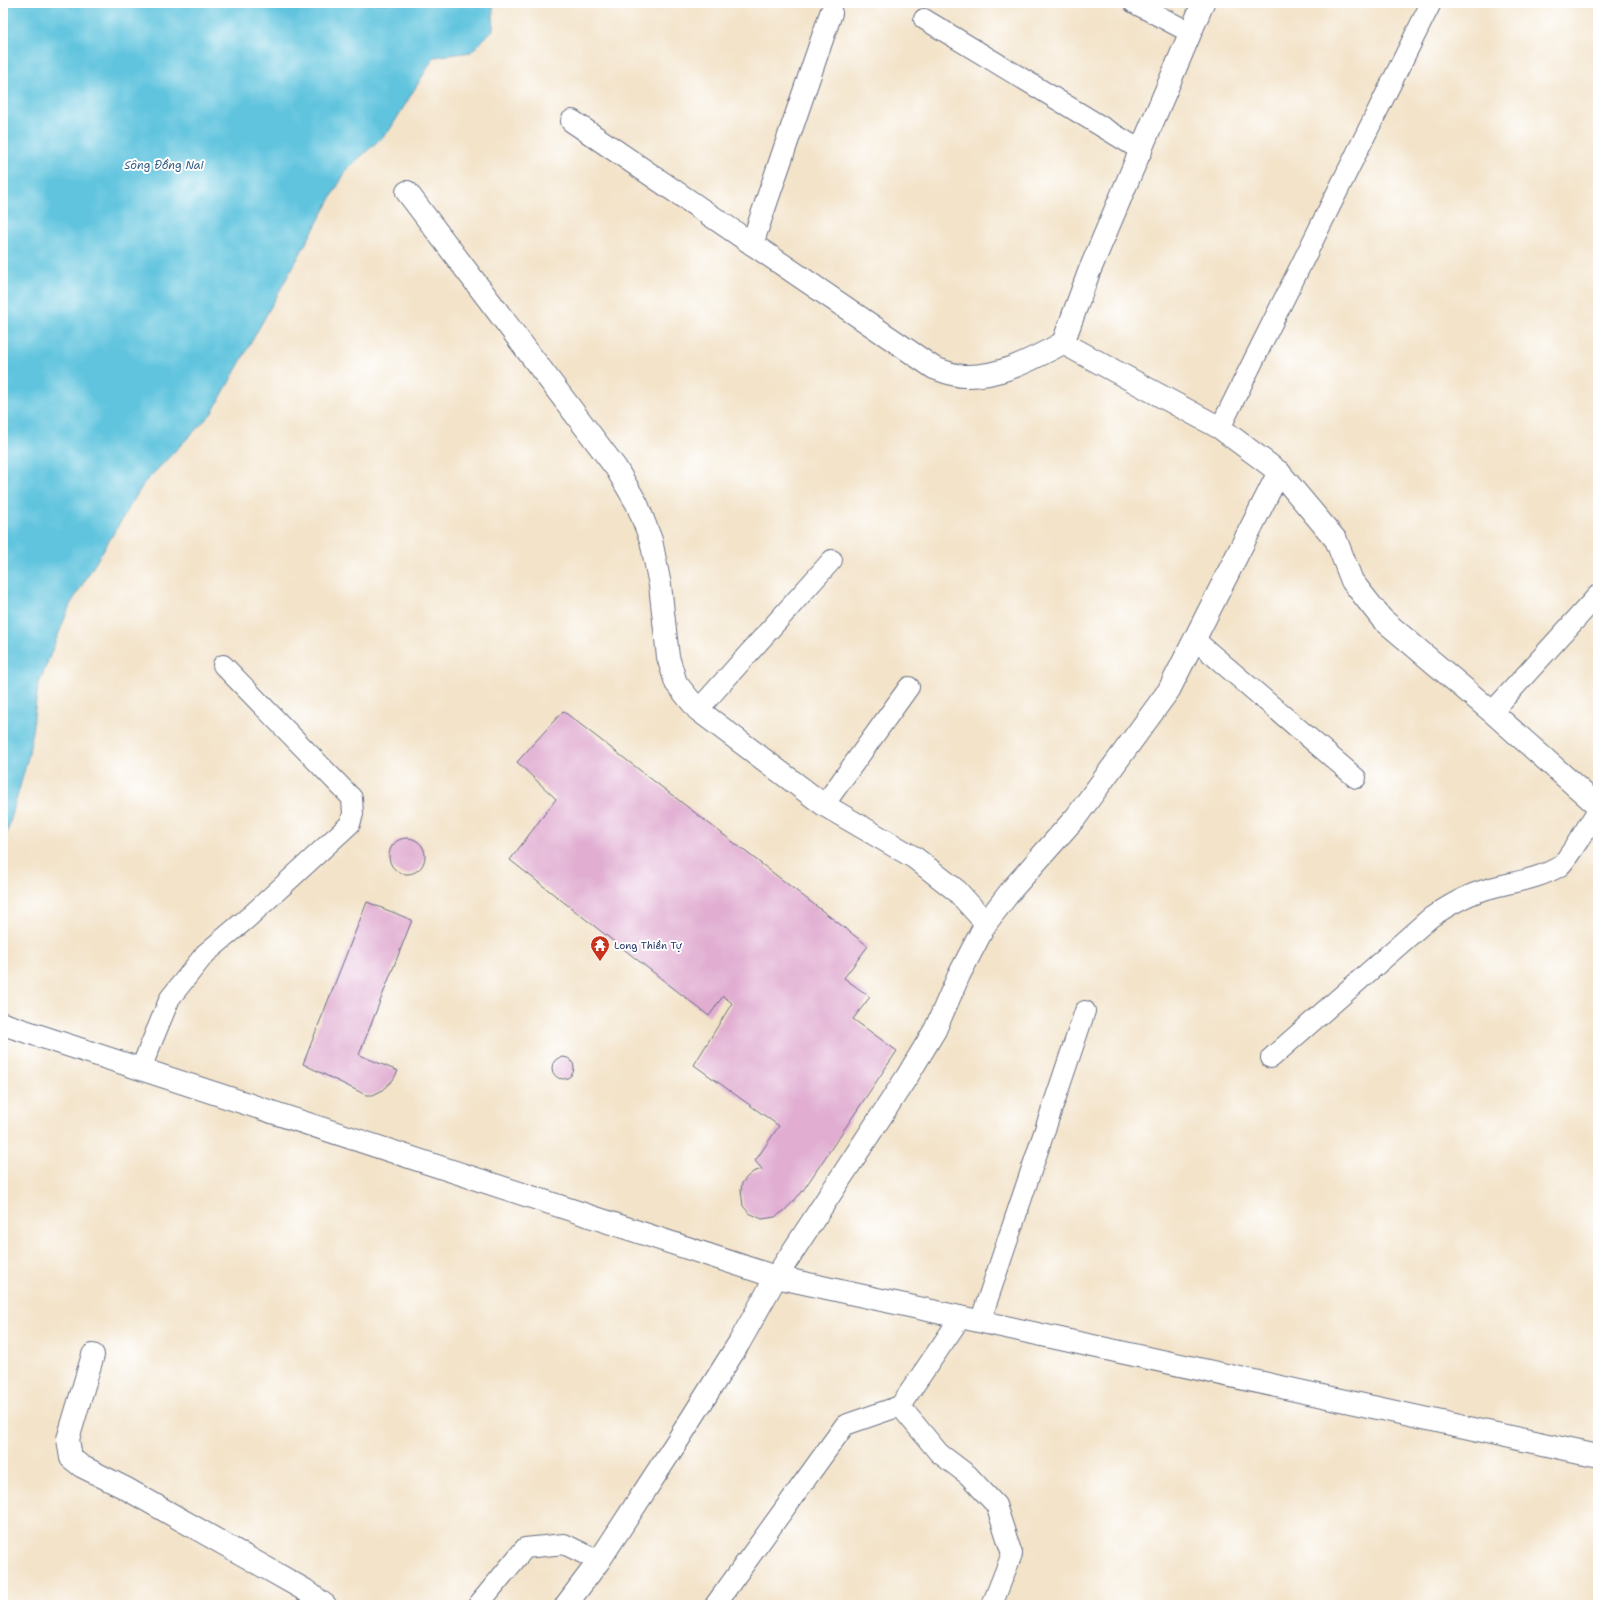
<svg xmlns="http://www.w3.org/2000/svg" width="1601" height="1608" font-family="'Shantell Sans',sans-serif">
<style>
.water{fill:#60c4de;stroke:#3e7a9e}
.building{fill:#e1aed2}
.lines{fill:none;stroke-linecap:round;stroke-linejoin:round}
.lane-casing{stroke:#676e83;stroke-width:22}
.street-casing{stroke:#676e83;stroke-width:24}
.lane{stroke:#fff;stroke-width:20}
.street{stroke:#fff;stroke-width:22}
.labels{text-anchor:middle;stroke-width:4;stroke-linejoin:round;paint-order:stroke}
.poi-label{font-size:10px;fill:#1b2f5e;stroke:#fff;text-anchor:start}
.water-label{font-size:11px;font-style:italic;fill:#305c84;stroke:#fff}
</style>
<rect width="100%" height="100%" fill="#fff"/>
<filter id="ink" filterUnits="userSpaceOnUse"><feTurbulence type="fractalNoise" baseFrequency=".025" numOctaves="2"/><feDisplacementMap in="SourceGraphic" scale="8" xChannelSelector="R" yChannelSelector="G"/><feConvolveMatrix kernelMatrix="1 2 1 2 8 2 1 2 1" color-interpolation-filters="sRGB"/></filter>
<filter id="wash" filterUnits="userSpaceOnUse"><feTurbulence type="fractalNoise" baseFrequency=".012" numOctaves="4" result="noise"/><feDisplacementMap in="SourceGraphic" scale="16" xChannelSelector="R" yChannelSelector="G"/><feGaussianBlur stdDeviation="0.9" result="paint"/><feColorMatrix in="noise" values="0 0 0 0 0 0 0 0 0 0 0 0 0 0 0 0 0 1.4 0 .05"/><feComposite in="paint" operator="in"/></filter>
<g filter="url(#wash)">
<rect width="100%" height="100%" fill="#f3e3c9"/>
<!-- water -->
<path class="water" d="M3,3H493V30L471,52L434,57L389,131L347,169L212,413L144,483L70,605L38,686L29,754L3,847Z"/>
<g id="blocks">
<!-- building -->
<g class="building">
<path d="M563,711L868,946L844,978L870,997L853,1019L897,1051L802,1192L784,1211L775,1217L762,1219L749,1213L743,1206L741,1190L742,1183L747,1177L753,1172L762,1169L755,1161L779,1126L694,1065L732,1003L723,996L709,1016L510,860L556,799L517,762Z"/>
<circle cx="407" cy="856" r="18"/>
<path d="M367,902L412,920L359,1055L398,1071L393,1080L381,1091L373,1095H366L303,1064Z"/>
<circle cx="563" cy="1068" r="11"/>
</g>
</g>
</g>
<g filter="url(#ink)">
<use href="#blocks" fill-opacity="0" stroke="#676e83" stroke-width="1"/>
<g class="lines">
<!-- lane casing -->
<g class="lane-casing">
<g id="lane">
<path d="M1134,3L1191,33"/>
<path d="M924,19L1142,151"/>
<path d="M1220,428L1431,3"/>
<path d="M1194,639L1356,778"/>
<path d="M698,710L832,560"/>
<path d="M1492,712L1598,595"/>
<path d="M824,805L909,687"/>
<path d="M1271,1058L1430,918C1446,907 1462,897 1481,891C1507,882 1536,881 1560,866C1567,861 1591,820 1598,810"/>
<path d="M141,1068L170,998L205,954L250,916L350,824L353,814L352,798L223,665"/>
<path d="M961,1317L900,1406L939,1453L968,1475L996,1505L1012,1554L992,1605"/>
<path d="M980,1322L1085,1011"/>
<path d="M478,1605L525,1548L564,1544L599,1561"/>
<path d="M715,1605L845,1425L900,1406"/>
</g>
</g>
<!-- street casing -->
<g class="street-casing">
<g id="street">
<path d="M1203,3L1089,272L1063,343L1220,428L1279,472L1336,540L1352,581L1382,619L1492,712L1598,806"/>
<path d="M572,121L934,368C943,371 954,376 964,376C1000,377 1031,360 1063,343"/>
<path d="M407,192L616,468L637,504L651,540L660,585L668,657L676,683L698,710L824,805L915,858L957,891L986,923L959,975L935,1030L908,1075L776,1277L739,1343L678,1440L599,1561L566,1605"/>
<path d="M752,244L831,13"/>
<path d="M986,923L1013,888L1076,817L1169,690L1279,472"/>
<path d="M3,1024L776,1277L1598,1456"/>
<path d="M93,1355L68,1439L71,1458L81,1466L125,1488L305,1590L325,1605"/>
</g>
</g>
<!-- lane -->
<use href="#lane" class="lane"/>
<!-- street -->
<use href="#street" class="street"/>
</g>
</g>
<!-- icons -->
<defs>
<g id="temple-pin" transform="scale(1)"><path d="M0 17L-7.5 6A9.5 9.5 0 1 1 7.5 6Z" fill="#c8321e" stroke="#fff"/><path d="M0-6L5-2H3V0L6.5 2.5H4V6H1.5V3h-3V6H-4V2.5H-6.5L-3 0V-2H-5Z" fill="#fff"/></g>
</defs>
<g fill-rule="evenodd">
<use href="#temple-pin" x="600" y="945"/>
</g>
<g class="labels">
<!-- poi labels -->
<g class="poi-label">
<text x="614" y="949">Long Thiền Tự</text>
</g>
<!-- water labels -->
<g class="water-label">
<text x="164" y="169">Sông Đồng Nai</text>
</g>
</g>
<!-- margin -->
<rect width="1601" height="1608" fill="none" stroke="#fff" stroke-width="16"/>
</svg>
